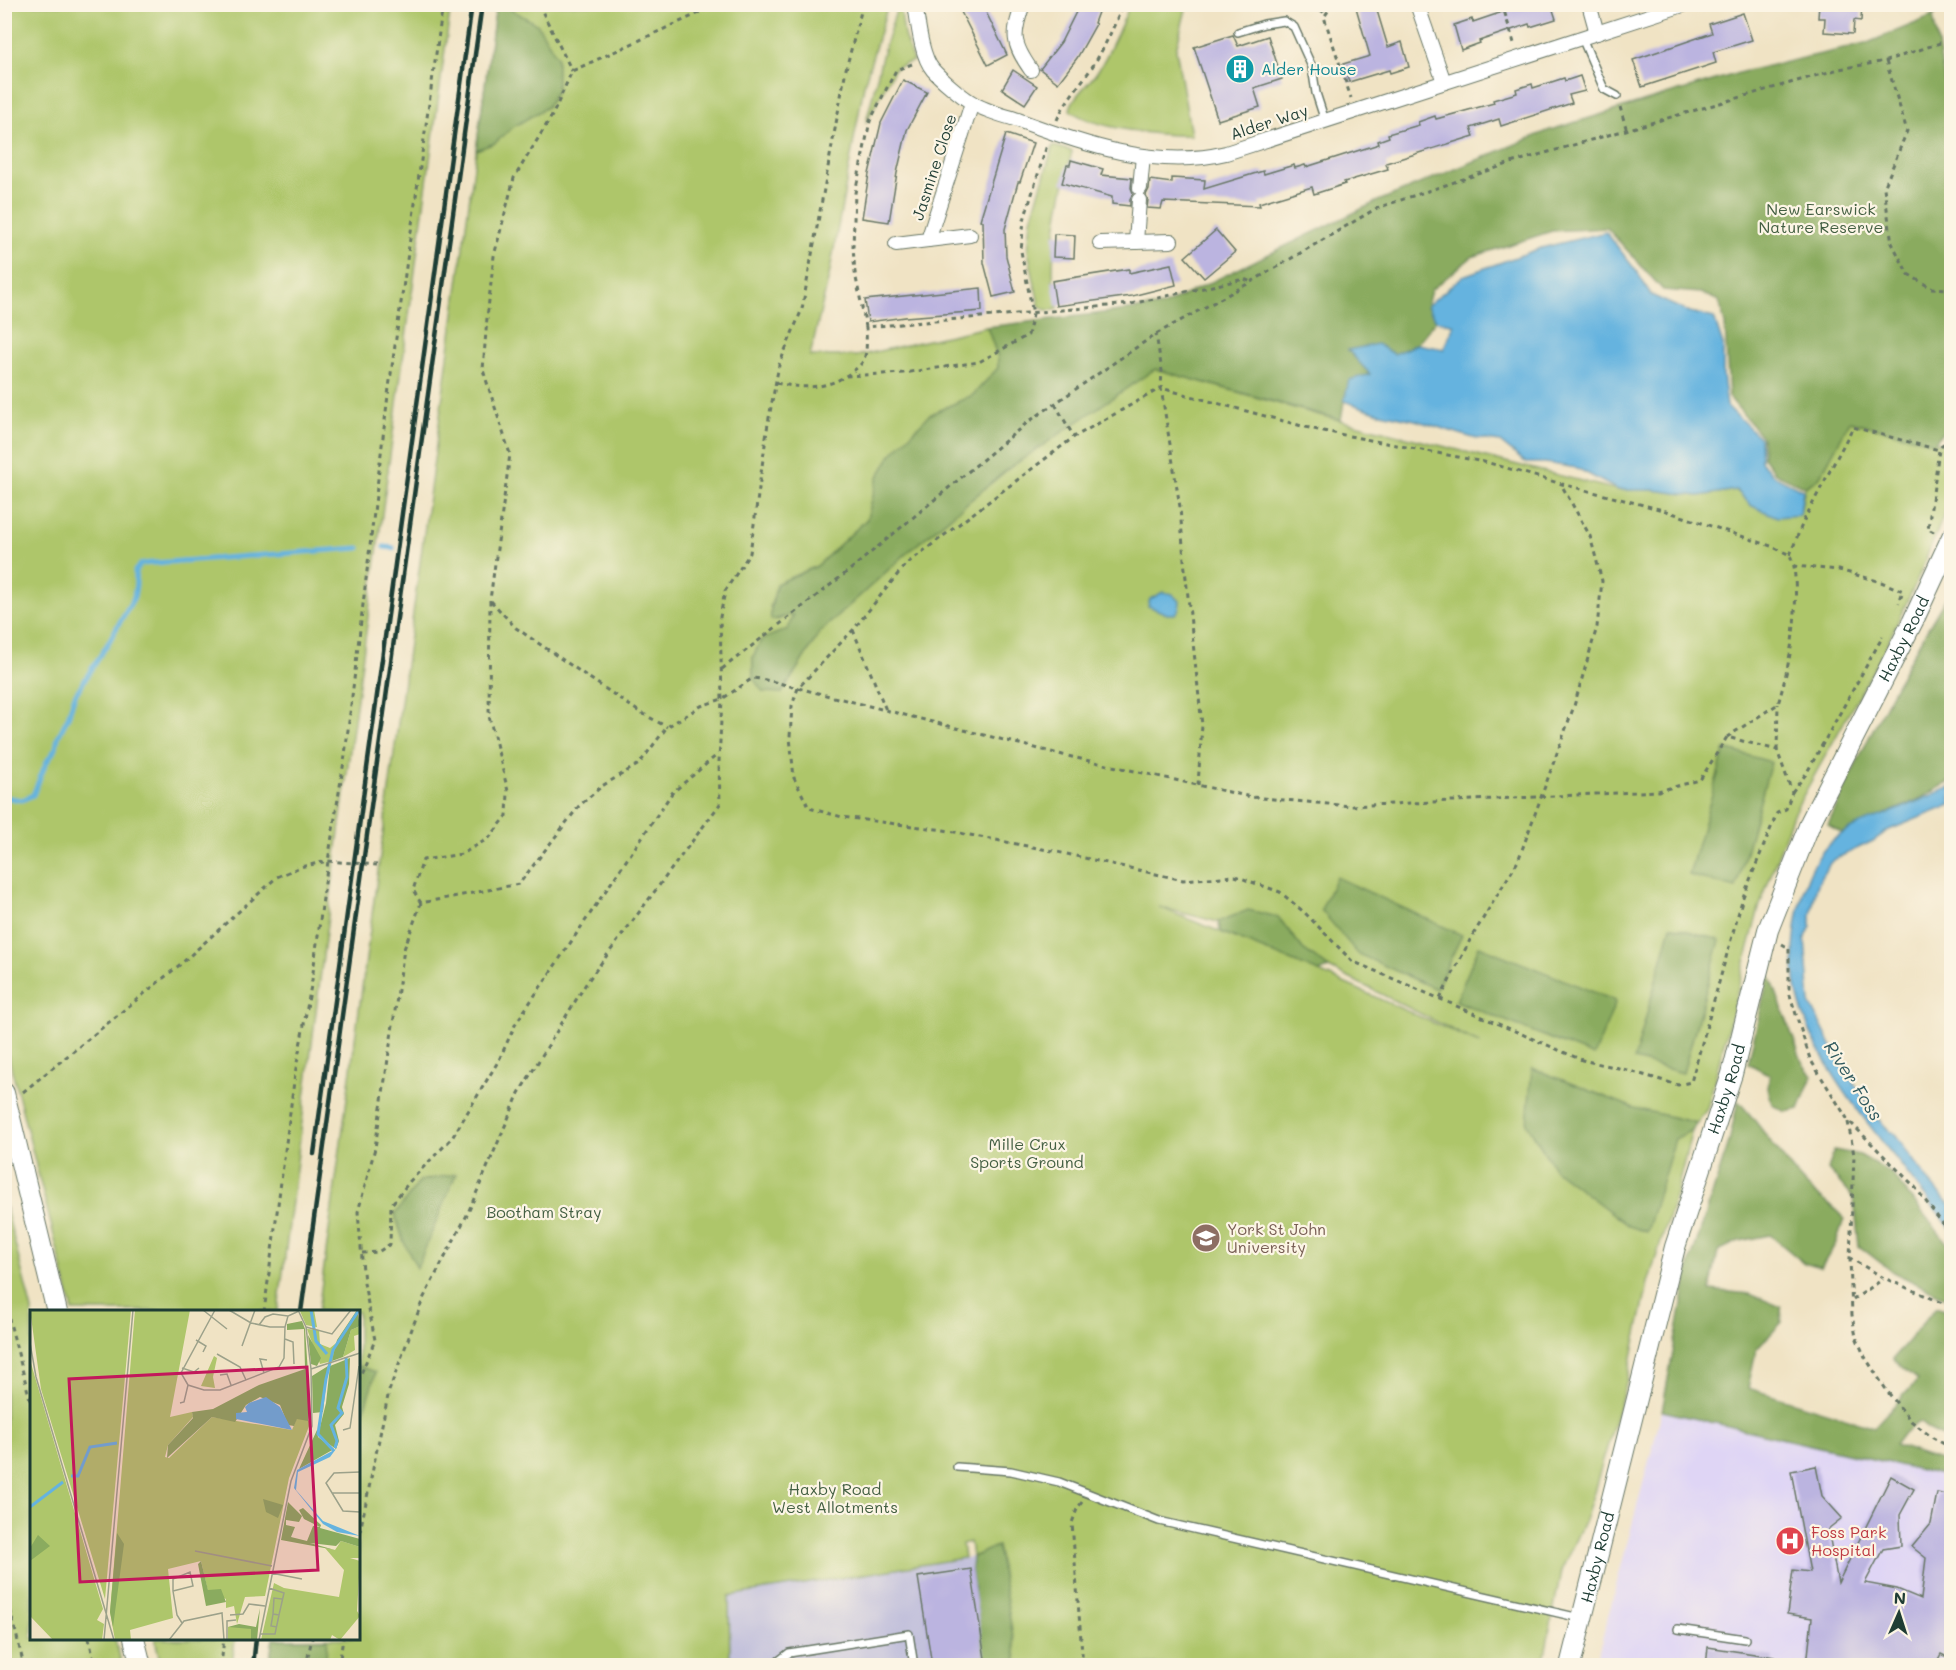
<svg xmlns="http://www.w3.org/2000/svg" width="1956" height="1670" font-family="Mali,sans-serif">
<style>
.built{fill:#dfd5f5}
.industrial{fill:#c3c1db}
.green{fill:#aec66b;stroke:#668250;stroke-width:1.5;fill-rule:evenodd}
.forest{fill:#8aab5f;stroke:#54744a;stroke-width:1.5}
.water{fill:#65b3df;stroke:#42788a;stroke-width:1.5}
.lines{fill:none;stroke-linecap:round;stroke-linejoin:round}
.stream{stroke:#65b3df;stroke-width:5}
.building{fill:#bbb4e0}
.lane-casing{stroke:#687766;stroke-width:10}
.street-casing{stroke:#687766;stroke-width:16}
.secondary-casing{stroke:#687766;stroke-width:22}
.path{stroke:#687766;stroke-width:3;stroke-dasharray:4.5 4.5;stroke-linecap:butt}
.lane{stroke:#fff;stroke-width:7}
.street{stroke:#fff;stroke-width:14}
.secondary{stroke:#fff;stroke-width:20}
.rail{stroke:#1f3d34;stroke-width:4.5}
.labels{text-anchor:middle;stroke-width:4.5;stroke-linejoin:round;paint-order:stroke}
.culture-label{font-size:16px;fill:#0d838f;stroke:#fcf5e5;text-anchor:start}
.street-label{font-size:16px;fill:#1f3d34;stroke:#fcf5e5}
.park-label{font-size:16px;fill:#435f42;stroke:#fcf5e5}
.education-label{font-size:16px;fill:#785e54;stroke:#fcf5e5;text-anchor:start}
.health-label{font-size:16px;fill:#be3a42;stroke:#fcf5e5;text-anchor:start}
.water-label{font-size:18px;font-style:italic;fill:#305a5f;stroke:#fcf5e5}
.inset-river{fill:none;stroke:#65b3df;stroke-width:3}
.inset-road{fill:none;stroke:#9ca18a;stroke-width:1.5}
.view{fill:#c2185b;fill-opacity:0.15;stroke:#c2185b;stroke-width:3}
.inset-edge{fill:none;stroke:#1f3d34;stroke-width:3}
</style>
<rect width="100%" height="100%" fill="#fcf5e5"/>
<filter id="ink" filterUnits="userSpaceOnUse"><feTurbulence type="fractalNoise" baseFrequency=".0167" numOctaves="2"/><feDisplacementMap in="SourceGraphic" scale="12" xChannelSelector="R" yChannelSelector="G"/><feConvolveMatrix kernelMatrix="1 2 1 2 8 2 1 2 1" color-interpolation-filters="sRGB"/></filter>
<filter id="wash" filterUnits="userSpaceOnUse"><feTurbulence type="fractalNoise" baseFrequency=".008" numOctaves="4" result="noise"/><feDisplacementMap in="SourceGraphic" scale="24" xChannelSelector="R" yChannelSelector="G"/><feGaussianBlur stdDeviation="1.35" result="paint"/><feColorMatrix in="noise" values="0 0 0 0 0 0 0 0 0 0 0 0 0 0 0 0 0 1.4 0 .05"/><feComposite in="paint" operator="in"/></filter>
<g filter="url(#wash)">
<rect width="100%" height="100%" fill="#f0e3c4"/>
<!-- built -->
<path class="built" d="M1662,1411L1951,1477V1665L1595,1666Z"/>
<!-- industrial -->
<path class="industrial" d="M972,1557L971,1569L986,1665H730L729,1596Z"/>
<!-- green -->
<g class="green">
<path d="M4,5H451L335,861L278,1311H73L4,1039Z"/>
<path d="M496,5H888L864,85L829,276L810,356H857L987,327L998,358V368L973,395L929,415L878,477L867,519L817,566L776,584V591L770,607L778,620L786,616L793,614L788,629L761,640L753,657V678L782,693L820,632L909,551L1008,469L1155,369L1315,414L1617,490H1654L1699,496L1736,490L1752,506L1800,514L1805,487L1819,478L1850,421L1951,446V486L1946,510L1915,585L1884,650L1793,814L1759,908L1707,1109L1692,1130L1676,1194L1648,1283L1627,1380L1587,1515L1561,1571L1543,1665H1018L997,1546L972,1557L970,1542L962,1544L964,1558L729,1596L730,1665L269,1666L273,1639L358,1638V1312L318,1311ZM1159,907L1218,922L1278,917L1303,949L1329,968L1481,1044L1319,972Z"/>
<path d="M898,5H900L904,35L913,61L895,68L866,123L883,52Z"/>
<path d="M1130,5H1187L1176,49L1191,135C1161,136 1094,129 1070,110C1071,98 1090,83 1097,72C1111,51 1120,27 1130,5Z"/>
<path d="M1053,146L1072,151C1063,190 1053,232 1053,272C1053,284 1056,297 1058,309C1050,311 1044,311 1039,305L1028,251L1031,220Z"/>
<path d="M5,1204L32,1311V1638L115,1639L122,1665H5Z"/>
<path d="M155,1639H235L232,1665H161Z"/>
</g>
<!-- forest -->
<g class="forest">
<path d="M496,5H506L512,10L538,25L557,57V90L547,107L513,127L495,143L476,150Z"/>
<path d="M1934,5H1945L1933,16L1950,112L1952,148V421L1934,443L1850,421L1819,478L1805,487L1775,473L1763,457L1762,437L1729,397L1725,324L1719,301L1701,293L1663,290L1607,228L1552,231L1472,257L1431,290L1427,306L1436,320L1417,344L1394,354L1349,351L1370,374L1344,401L1341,420L1155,369L1008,469L909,551L820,632L782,693L763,692L753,678V657L761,640L788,629L793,615C785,615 779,620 771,620C769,605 775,598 776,584L817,566L867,519L878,477L891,455L929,415L973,395L998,368V358L987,327L1162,306L1378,201L1550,130L1742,72L1865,44L1933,16Z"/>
<path d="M1951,590V781L1916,801L1842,833L1828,825C1864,744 1904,665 1951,590Z"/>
<path d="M1725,749L1771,762L1736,888L1689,875Z"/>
<path d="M1336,877L1462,935L1436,989L1358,954L1321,910Z"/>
<path d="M1248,910L1278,917L1303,949L1329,968L1319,972L1221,932L1218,922Z"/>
<path d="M1671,926L1720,940L1683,1073L1634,1060Z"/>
<path d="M1479,946L1616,1001L1594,1056L1456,1001Z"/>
<path d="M1769,973L1803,1064L1812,1076L1799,1109L1786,1112L1772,1105L1768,1087L1770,1075L1748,1063Z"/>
<path d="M1532,1068L1634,1108L1697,1123L1692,1130L1675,1139L1647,1232L1629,1226L1555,1170L1527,1124Z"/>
<path d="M1738,1101C1764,1128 1782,1162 1809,1188C1820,1199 1834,1206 1844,1219L1836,1243L1821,1268L1804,1263L1770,1235L1739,1241L1718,1251L1710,1290L1750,1294L1781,1307L1782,1322L1756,1350L1748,1388L1874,1427L1918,1380L1893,1359L1936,1307L1951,1313V1440L1928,1429L1919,1422L1904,1433L1895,1445L1951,1464V1477L1662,1411L1689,1266L1729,1142Z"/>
<path d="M1834,1150L1860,1155L1891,1173L1951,1248V1300L1893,1272L1859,1246L1854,1199L1828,1169Z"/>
<path d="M456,1174L417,1268L403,1240L395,1214L420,1181Z"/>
<path d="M359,1366L376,1372L359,1426L358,1366Z"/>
<path d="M997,1546L1018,1665H985L971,1569L972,1557Z"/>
<path d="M273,1639H328L325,1665H269Z"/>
</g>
<!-- water -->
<g class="water">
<path d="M1606,232L1637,272L1651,295L1686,311L1714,318L1723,345V375L1727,406L1760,438L1761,461L1773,475L1803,490L1800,515L1777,517L1752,506L1736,490L1699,496L1654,490H1618L1577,468L1545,463H1526L1500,442L1473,438L1415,420L1376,412L1344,401L1349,380L1370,374L1348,350L1377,344L1394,354L1417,344L1444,349L1454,325L1436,320L1427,306L1463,276L1541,248Z"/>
<path d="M1163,592L1172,594L1180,602L1179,609L1175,614H1167L1148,606L1150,599Z"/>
<path d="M1951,787V805L1889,830L1873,841L1837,858L1830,863L1821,877L1816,889L1811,915V926L1805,939L1810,1003L1836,1055L1877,1118L1891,1132H1893L1930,1183L1951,1206V1229C1931,1204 1912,1179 1892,1154C1856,1109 1817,1060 1800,1004C1791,975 1793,944 1798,914C1803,888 1810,864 1828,845C1846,826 1874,819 1897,810C1915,803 1933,794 1951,787Z"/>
</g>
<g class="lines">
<!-- stream -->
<g class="stream">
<path d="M384,547L393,548"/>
<path d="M4,797L22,800L33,795L46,763L56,748L58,737L68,717L75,695L107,645L134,597L136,584L135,571L141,564L359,548"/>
</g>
</g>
<g id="blocks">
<!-- building -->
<g class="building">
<path d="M957,4H982L1007,55L988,65Z"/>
<path d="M1080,4H1101L1094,23L1096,24L1077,58L1058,83L1040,69L1061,42Z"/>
<path d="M1355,4H1375L1388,47L1402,42L1409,67L1390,73L1389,70L1349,82L1343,64L1370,56Z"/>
<path d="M1526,4H1551L1556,19L1530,27L1529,24L1479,41L1480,43L1461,50L1454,25L1472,19L1473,22Z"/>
<path d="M1819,4H1862L1861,21L1854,20L1853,34L1824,32L1825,18H1818Z"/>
<path d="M1743,13L1752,40L1713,52L1716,63L1642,87L1633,60L1712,33L1709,24Z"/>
<path d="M1233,35L1238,46L1268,36L1282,79L1254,88L1260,107L1218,120L1194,47Z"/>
<path d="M1013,70L1037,86L1025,104L1002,89Z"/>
<path d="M1580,76L1585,91L1569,95L1572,103L1501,126L1499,119L1471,128L1474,136L1386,163L1388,169L1344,182L1345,184L1314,194L1312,187L1259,203L1260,206L1163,202L1161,209L1147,208L1148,200L1146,195L1149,189L1150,180L1172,183V178L1205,180L1204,189L1263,171L1264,174L1294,165L1295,168L1305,165L1306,167L1379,144L1378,141L1389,137L1388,134L1419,125L1418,122L1435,116L1436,119L1494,103L1493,100L1517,93L1516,89L1532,84L1533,88L1564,78L1565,81Z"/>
<path d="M903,80L927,92L907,130L897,173L889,222L862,218L869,174L881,123Z"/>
<path d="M1006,134L1033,143L1020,182H1018L1005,229L1006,256L1015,292L993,297L984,263L983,221L980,220Z"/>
<path d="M1071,160L1103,169L1101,175L1132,178L1131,188L1133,193L1130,199V206L1112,204V197L1062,183L1067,165H1070Z"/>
<path d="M1216,230L1235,252L1204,278L1185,257Z"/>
<path d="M1054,234L1075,235L1074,258L1053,257Z"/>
<path d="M1171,264L1176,285L1132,296L1056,306L1052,281L1129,269V273Z"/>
<path d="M981,288L982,311L905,317L868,322L865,300Z"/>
<path d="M1816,1466L1822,1496L1842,1518L1828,1529L1838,1583L1891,1476L1914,1489L1900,1515L1901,1546L1883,1549L1865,1583L1897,1589L1921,1599L1926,1558L1912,1547L1931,1524L1937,1493L1952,1496V1561L1945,1602L1952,1596V1659L1941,1654L1935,1665H1807L1812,1618L1787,1614L1793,1570L1810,1572L1791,1471Z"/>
<path d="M971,1569L986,1665H932L918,1577Z"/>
<path d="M1708,1647L1774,1657L1773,1665H1706Z"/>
</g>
</g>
</g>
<g filter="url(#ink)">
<use href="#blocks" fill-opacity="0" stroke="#687766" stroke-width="1.5"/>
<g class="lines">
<!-- lane casing -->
<g class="lane-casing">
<g id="lane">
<path d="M1238,32L1264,24L1284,21L1294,27L1312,67L1316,93L1325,121"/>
<path d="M1582,38L1604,89L1617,96"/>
<path d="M957,1467L1011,1471L1059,1482L1159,1521L1580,1618"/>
<path d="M1678,1629L1745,1639"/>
<path d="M772,1666L789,1653L909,1634L914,1666"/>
</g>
</g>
<!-- street casing -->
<g class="street-casing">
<g id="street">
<path d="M915,4C918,22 921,56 933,70C940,78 961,96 971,102C984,111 1003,115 1018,120C1082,144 1156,170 1226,153L1686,4"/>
<path d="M1023,4C1012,35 1012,43 1031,70"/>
<path d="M1417,4L1444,82"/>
<path d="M1589,4L1597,33"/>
<path d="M1140,188L1143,156"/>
<path d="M928,240L970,235"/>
<path d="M1136,242L1139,200"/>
<path d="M1100,243L1171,241"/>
<path d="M896,244L928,240L972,103"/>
</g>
</g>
<!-- secondary casing -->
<g class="secondary-casing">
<g id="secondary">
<path d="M4,1093L57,1312"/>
<path d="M134,1638L141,1666"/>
<path id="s1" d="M1570,1666L1675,1247L1732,1074L1768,930L1811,821L1913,621L1952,537"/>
</g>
</g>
<!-- path -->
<g class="path">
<path d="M541,4V9L572,71"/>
<path d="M1313,4L1326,14"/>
<path d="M1333,4L1324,17L1351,98"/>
<path d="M1502,4L1514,43"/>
<path d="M1886,61L1907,131L1884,188L1892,243L1908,274L1931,288L1952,289"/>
<path d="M912,64L896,70L870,121L855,193L853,247L855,273L866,327L1131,304L1244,279L1251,282"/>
<path d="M1952,75V94"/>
<path d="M1620,107L1627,131"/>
<path d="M1057,120C1066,99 1082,83 1094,64C1106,45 1114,25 1124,4"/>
<path d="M846,376L903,373L979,362L1028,335L1033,314L1021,251L1024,220L1047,145"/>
<path d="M776,383C805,389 828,390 853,371C857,368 861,365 863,361C868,352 866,338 866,327"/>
<path d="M1055,404L1074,437"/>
<path d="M1934,532L1928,529L1939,450L1952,431"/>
<path d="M1790,555L1803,522L1853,427L1939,450"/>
<path d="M491,601L516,628L638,711L667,727"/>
<path d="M853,630L886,710"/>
<path d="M722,669L851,569L1028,422L1156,334L1251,282L1377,208L1514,162L1839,69L1886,61L1940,43H1952"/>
<path d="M1727,737L1778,704C1791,661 1799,611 1794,566"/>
<path d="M1777,750L1778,704"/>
<path d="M1198,785L1202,725L1184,560L1180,507L1161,388L1313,429L1489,463L1562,484L1663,510L1771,546L1790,555L1794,566L1839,570L1881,582L1903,591L1899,603"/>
<path d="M1792,792L1806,774L1883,636"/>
<path d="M421,903L413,890L423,860L462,854L489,838L507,816L508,791L489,716L490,600L510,454L483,370L487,318L494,256L514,178L553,114L572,71L719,4"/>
<path d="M1782,944L1789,948V992L1810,1059L1848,1120L1915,1187L1952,1236"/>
<path d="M1440,999L1470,940L1518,861L1574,706L1597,627L1602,581L1590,536L1562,486"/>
<path d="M23,1092L182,963L277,877L300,867L328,861L377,865"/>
<path d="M1848,1122L1854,1155L1850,1258L1884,1278L1952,1307"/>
<path d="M362,1253L378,1252L390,1244L391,1205L410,1181L452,1138L499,1060L516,1023L672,793L718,754"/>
<path d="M1850,1258L1852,1315L1856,1337L1865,1357L1887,1391L1911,1421L1933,1438L1952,1448"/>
<path d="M4,1300L32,1407"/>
<path d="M1853,1300L1883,1279"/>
<path d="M264,1312L295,1074L312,980L328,861L345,755L388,395L443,4"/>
<path d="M358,1381L375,1340L364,1283L358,1212L375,1148L404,949L421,903L519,884L579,806L602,786L639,764L667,727L701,706L722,699L753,678C770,680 781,684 798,688L1063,755L1251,797L1350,806L1658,791L1700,780L1727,737L1777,750L1792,792L1786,809L1777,813L1743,897L1691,1082L1678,1085L1623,1069L1582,1060L1352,961L1305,913L1280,892L1235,876L1183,880L1053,851L944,830L842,817L809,808L794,778L790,737L792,706L798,688L853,630L905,565L1074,437L1161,388L1162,371L1156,334"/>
<path d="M1082,1502L1077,1509L1072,1523L1083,1666"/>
<path d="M358,1541L389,1391L423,1299L467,1215L519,1093L587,982L720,804L719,762L722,699L720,617L725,591L750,553L768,423L779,365L802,309L846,69L863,4"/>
<path d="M4,1584L24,1666"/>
<path d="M89,1638L95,1666"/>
<path d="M221,1666L224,1638"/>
<path d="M306,1666L312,1638"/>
<path d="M339,1666L343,1638"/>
</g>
<!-- lane -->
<use href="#lane" class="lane"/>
<!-- street -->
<use href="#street" class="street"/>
<!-- secondary -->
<use href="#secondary" class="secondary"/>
<!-- rail -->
<g class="rail">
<path d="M314,1154L472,4"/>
<path d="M301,1312L482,4"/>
<path d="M253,1666L256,1638"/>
</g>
</g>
</g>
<!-- icons -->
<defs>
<g id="building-disc" transform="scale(1.5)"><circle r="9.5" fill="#0f9aa8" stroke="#fcf5e5"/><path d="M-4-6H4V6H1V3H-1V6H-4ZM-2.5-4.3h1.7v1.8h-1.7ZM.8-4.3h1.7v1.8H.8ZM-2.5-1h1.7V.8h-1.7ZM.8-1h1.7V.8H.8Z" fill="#fff"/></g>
<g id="university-disc" transform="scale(1.5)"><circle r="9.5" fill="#8d6e63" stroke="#fcf5e5"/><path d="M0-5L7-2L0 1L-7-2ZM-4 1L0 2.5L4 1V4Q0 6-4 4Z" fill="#fff"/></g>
<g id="hospital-disc" transform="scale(1.5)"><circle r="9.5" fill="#e0444e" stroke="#fcf5e5"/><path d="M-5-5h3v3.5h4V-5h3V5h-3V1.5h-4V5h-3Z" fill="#fff"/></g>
</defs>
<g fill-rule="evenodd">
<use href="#building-disc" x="1240" y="69"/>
<use href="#university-disc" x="1206" y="1238"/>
<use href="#hospital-disc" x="1790" y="1541"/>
</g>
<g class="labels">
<!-- culture labels -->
<g class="culture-label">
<text x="1261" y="75">Alder House</text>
</g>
<!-- street labels -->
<g class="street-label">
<text transform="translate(1269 122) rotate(-18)" y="6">Alder Way</text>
<text transform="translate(934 167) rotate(-72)" y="6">Jasmine Close</text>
<text dy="6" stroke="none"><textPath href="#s1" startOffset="1084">Haxby Road</textPath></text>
<text dy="6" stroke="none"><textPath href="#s1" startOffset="598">Haxby Road</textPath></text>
<text dy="6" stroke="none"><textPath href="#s1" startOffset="112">Haxby Road</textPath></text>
</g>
<!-- park labels -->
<g class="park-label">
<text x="1821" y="215">New Earswick<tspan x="1821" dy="18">Nature Reserve</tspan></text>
<text x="1027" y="1150">Mille Crux<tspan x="1027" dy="18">Sports Ground</tspan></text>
<text x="544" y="1218">Bootham Stray</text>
<text x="835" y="1495">Haxby Road<tspan x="835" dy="18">West Allotments</tspan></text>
</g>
<!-- education labels -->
<g class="education-label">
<text x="1227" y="1235">York St John<tspan x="1227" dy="18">University</tspan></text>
</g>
<!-- health labels -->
<g class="health-label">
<text x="1811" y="1538">Foss Park<tspan x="1811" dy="18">Hospital</tspan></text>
</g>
<!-- water labels -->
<g class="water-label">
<text transform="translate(1853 1081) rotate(57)" y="6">River Foss</text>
</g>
</g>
<!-- overview -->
<g transform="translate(30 1310)">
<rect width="330" height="330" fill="#f0e3c4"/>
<path d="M0,0H101L75,289L11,79ZM105,0H160L140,107L162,102L163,107L138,135L135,147L139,148L182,107L262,120L267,108L281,111L259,168L235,286L215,287L207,314L204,296L196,298V289L178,281L171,251L138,259L143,308L100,320L101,330H85L80,302ZM284,0L287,17H286L276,15L270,1ZM330,16V24L324,26L325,40L313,47L321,20ZM277,19L289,20L290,34L300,38L310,30L302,51L290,54ZM184,46L187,48L183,67L185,78L171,76ZM0,50L73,299L67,310L74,314L72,330H23L0,306ZM311,231L330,237V248H320L330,251L327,301L330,306L310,330L302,325L300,330H231L244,273L254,278L309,287L314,260L295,238L305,240ZM211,316L222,319L221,330H198V317Z" fill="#aec66b"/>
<path d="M327,0L330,16L321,20L313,47L302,51L307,30ZM272,11L275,19L280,92L278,111L267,109L264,116L258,115L250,95L230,87L216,95L205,112L182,107L137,148L138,135L163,108L162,102L183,99L229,75L275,59L274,19L257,20V14ZM278,25L291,48L287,56L281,54ZM320,48L319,74L312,97L314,104L305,115L309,131L306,139L289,127V121L296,93L300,56ZM298,56L293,102L283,103L282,66ZM287,120L288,127L304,139L269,159ZM233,189L253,195L248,208L236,202ZM258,192L272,206L269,212L256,210V215L265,217L261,227L277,231L283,216L290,217L274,209L269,200L273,198L291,215L290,218L330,229V237L311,231L306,236L280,233L305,240L251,230ZM87,223L94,234L83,317L80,302ZM8,225L20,236L0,251V238ZM171,251L178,280L191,279L196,292L176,296L168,254ZM230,298L227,330H221V319L198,317L209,314L226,317Z" fill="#8aab5f"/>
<path d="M236,87L250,97L262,120L206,109V103L217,102L215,97L219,93ZM306,139L300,147L268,162L266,180L293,211L330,226L307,222L293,214L264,178L267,160Z" fill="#65b3df"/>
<path class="inset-river" d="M281,0L286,31L297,44M305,138L307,131L301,115L312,103L308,98L317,67L316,47M304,141L288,124L296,69L303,40L329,0M41,166H48L60,137L87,133M0,197L33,172"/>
<path class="inset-road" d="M173,0L197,19M185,0L151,63L158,75L174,80H190L249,57L254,48L255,17M199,0L221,13L240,17H255L258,6L269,1M229,15L235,7L243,4L258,6M276,17L302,24L321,0M255,29L263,32L264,54M166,30L176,36L173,42M0,33L6,67L84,330M212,36L225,0M187,44L210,57L216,70M152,58L164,62L169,58M281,59L330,43M234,63L230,49L237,50M190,65L197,64L201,75M150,93L154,92L158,75M313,120L320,118L329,56M330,162L304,163L296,173L313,201L330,202M302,183H330M165,241L242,256M241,263L272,269M239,278L254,283L249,305L243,304L244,288L252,289M143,281L163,276L160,262L143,269V281L147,305L152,313M243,304L241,316L247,317M200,305L213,304L219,294L235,296M230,324H245L249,305M74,330L103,0M139,330L154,311L192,303L194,330M197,330V311L206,310M229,330L261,171L282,116L281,59L276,17L268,0"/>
<path class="view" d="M277,57L288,260L50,272L39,69Z"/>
<rect width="330" height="330" class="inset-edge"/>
</g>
<!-- margin -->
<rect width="1956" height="1670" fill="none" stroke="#fcf5e5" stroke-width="24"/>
<!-- north arrow -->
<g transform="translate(1899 1613) rotate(3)" stroke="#fcf5e5" stroke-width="4.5" paint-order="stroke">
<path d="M0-4.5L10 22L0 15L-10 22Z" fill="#1f3d34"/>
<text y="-9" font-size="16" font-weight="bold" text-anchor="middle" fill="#1f3d34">N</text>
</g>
</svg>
